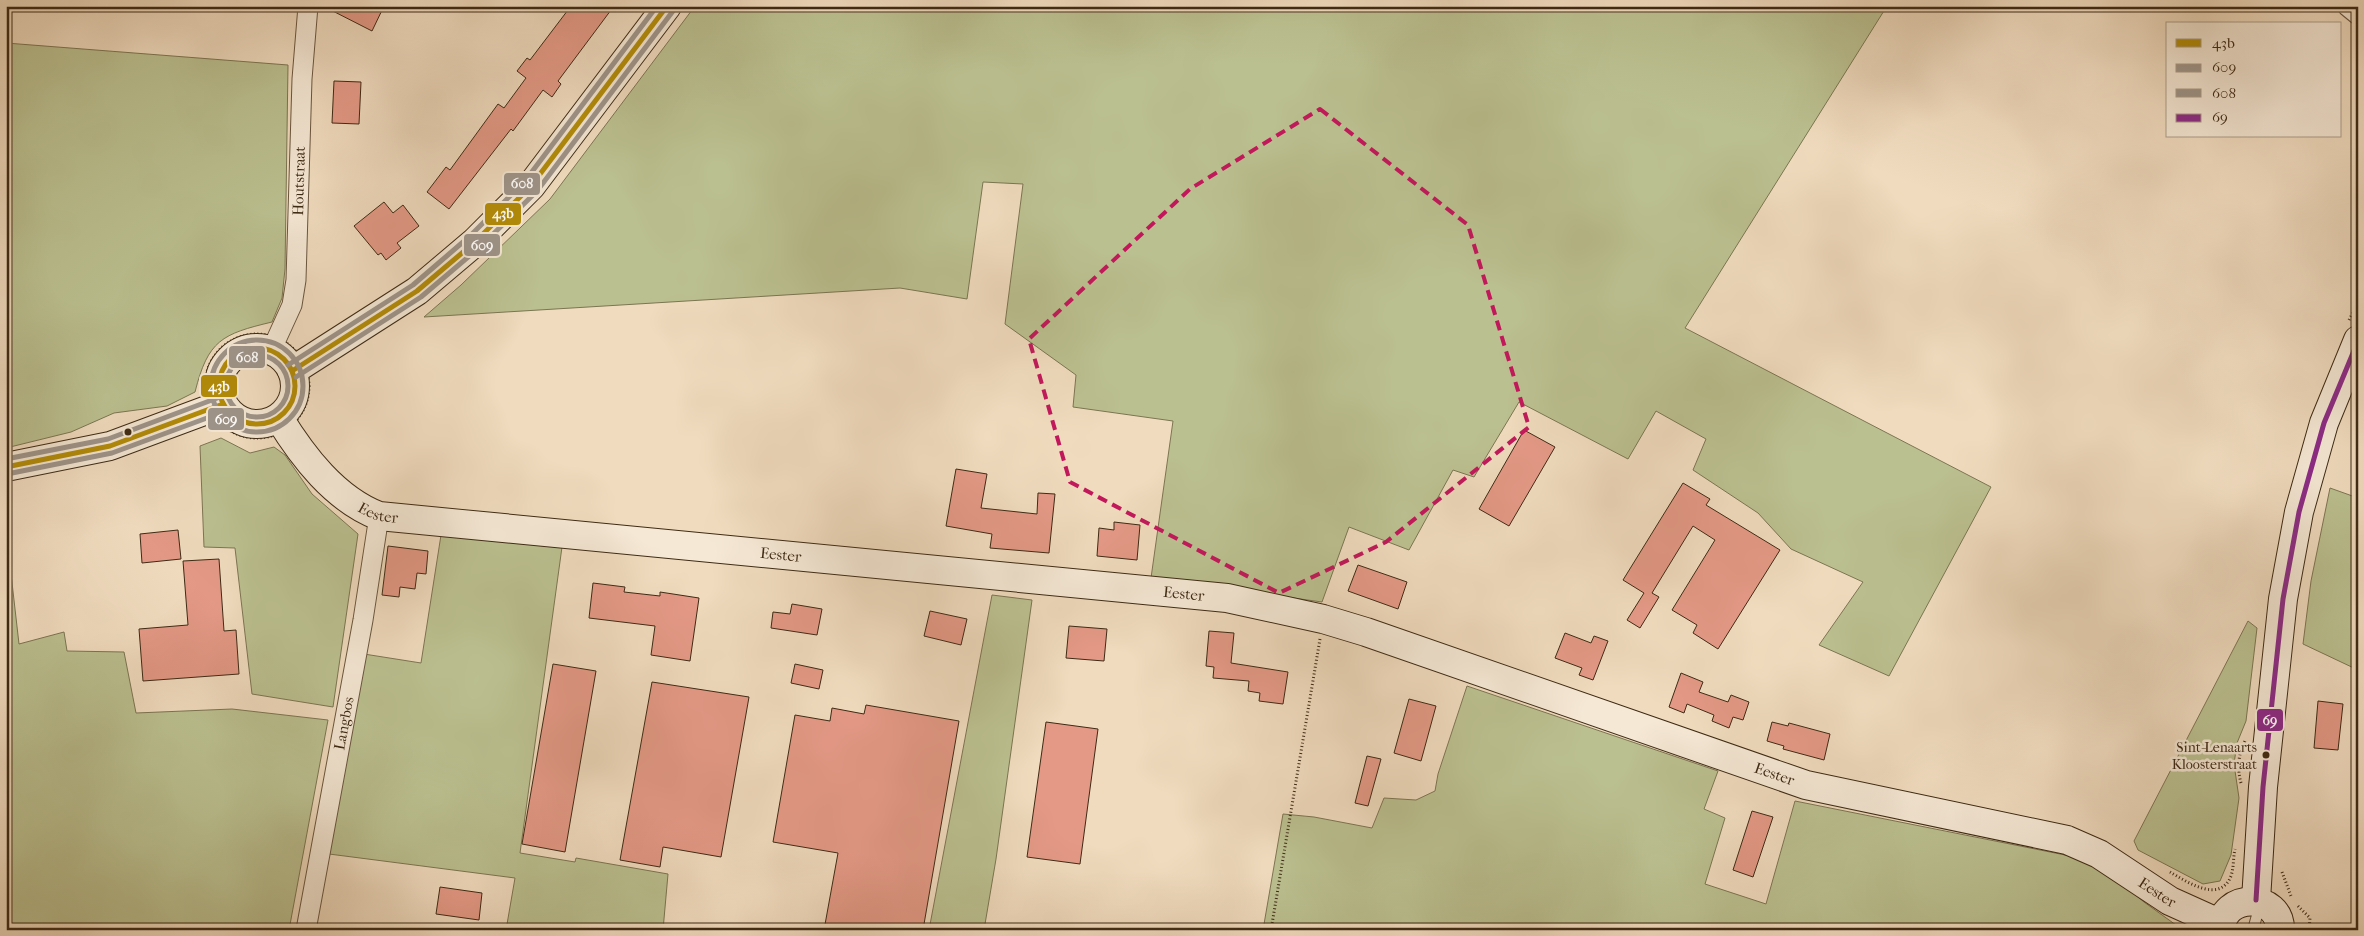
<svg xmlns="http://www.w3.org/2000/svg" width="2364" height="936" font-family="'IM FELL French Canon',serif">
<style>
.green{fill:#bbc090;stroke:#7c7552}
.building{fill:#e49986;stroke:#3e2a14}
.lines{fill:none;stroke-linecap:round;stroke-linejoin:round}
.lane-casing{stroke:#6a563e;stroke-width:12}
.street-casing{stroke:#6a563e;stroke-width:21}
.secondary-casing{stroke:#3e2a14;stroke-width:30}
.path{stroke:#3e2a14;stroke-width:3;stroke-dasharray:1 2.5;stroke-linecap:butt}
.lane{stroke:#f5e8d5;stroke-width:10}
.street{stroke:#f5e8d5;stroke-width:19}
.secondary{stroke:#f5e8d5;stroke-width:28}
.bus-1-casing{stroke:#f5e8d5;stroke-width:9}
.bus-2-casing{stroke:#f5e8d5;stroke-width:9}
.bus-3-casing{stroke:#f5e8d5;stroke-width:9}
.bus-4-casing{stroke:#f5e8d5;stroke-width:9}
.bus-1{stroke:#b28b08;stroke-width:5}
.bus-2{stroke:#9e948a;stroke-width:5}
.bus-3{stroke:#9e948a;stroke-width:5}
.bus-4{stroke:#8c2b87;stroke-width:5}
.marked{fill:none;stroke:#c2185b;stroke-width:4;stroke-dasharray:10 6;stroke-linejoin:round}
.bus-dot{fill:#3e2a14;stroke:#f5e8d5;stroke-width:2}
.labels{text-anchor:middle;stroke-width:5;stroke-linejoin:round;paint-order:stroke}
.bus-label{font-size:14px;fill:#3e2a14;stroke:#f5e8d5;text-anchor:end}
.street-label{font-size:15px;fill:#3e2a14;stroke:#f5e8d5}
.line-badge{stroke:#f5e8d5;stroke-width:2}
.badge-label{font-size:14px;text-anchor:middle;font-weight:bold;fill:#fff}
</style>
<rect width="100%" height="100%" fill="#f0dbbe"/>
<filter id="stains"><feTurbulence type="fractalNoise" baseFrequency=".004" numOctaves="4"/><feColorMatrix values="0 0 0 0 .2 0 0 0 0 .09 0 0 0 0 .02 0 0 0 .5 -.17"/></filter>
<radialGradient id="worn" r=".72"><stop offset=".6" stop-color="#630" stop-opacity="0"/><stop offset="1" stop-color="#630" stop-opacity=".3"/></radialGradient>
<!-- green -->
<g class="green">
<path d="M695,6H1887L1685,328L1991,487L1889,676L1819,645L1863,582L1791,549L1758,513L1693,470L1706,439L1656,411L1628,459L1519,402L1474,477L1453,470L1409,550L1349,527L1322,602L1151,578L1173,421L1073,407L1076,375L1005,324L1023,184L983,182L967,299L900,288L424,317L461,285L550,199Z"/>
<path d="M6,43L288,65L285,269L282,298L272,322C222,334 208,340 195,392L167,406L114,413L71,432L6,448Z"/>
<path d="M221,438L250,453L274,447L285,455L312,494L358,534L333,707L252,694L235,548L204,547L200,446Z"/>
<path d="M2330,488L2358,498V670L2303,644L2311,581Z"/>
<path d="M6,530L19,644L64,632L67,651L124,652L136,713L232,709L328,720L289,930H6Z"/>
<path d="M441,535L562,547L520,853L575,862L576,858L668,874L663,930H506L515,878L329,854L364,654L421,663Z"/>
<path d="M992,595L1032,600L996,859L984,930H929Z"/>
<path d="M2248,621L2257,628L2246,721L2237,743L2234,764L2239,798L2231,855L2220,881L2203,884L2138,850L2134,841Z"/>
<path d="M1467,686L1718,771L1704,809L1725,818L1705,884L1766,904L1795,801L2080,858L2115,878L2144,902L2176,925L2177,930H1263L1283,814L1314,817L1372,828L1384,798L1416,800L1435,791L1438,774Z"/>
</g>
<!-- building -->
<g class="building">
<path d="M323,6H384L372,31Z"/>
<path d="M571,6H614L558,81L561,84L552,97L543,90L513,131L511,129L449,209L427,192L446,167L450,170L498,104L504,108L526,78L517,71L527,58L530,60Z"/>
<path d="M334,81L361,82L359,124L332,123Z"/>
<path d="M384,202L393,213L403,205L419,226L397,243L401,248L386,260L381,253L378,255L354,226Z"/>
<path d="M1524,430L1555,447L1509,526L1479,509Z"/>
<path d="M956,469L987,474L981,508L1037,514L1038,493L1055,494L1049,553L990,548L992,534L946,526Z"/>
<path d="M1683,483L1710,499L1706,505L1780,550L1718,649L1693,633L1697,625L1672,610L1715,540L1693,526L1652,593L1659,597L1640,628L1627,620L1644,593L1623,580Z"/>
<path d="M1114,522L1140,525L1137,560L1097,556L1099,528L1114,530Z"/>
<path d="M178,530L181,559L142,563L140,534Z"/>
<path d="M388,546L428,551L426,574L417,573L415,589L400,587L399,597L382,595Z"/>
<path d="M219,559L224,631L236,630L239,674L143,681L139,629L188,625L183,561Z"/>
<path d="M1358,565L1407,582L1398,609L1348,591Z"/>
<path d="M593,583L625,587L624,592L660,596V592L699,598L690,661L651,655L655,626L589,618Z"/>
<path d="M792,604L822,609L817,635L771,628L773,612L790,614Z"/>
<path d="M930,611L967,619L961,645L924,636Z"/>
<path d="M1069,626L1107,629L1104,661L1066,658Z"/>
<path d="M1209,631L1234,633L1231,663L1288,672L1283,704L1259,701L1260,693L1248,691L1249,681L1213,678L1214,667L1206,666Z"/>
<path d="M1565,633L1591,643L1594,636L1608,641L1593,680L1579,675L1582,668L1555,658Z"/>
<path d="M553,664L596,671L565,852L522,844Z"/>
<path d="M795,664L823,670L819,689L791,683Z"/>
<path d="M1681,673L1703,682L1699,692L1728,702L1731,695L1749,702L1743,720L1733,717L1729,728L1712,721L1714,715L1687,704L1684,713L1669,707Z"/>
<path d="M652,682L749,697L721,857L663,847L660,867L620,860Z"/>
<path d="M1409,699L1436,706L1421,761L1394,753Z"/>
<path d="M2318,701L2343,704L2338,750L2314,748Z"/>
<path d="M866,705L959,721L923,930H824L838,853L773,842L795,715L830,721L832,708L864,714Z"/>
<path d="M1046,722L1098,729L1080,864L1027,857Z"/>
<path d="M1772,722L1788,726L1789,723L1830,734L1824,760L1783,749L1784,746L1767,741Z"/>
<path d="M1367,756L1381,759L1368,806L1355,803Z"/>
<path d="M1752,811L1773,817L1753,877L1733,870Z"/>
<path d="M440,887L482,893L479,920L436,914Z"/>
</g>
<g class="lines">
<!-- lane casing -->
<g class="lane-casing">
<path id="lane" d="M2253,930L2260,904"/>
</g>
<!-- street casing -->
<g class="street-casing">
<g id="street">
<path d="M2347,6L2358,15"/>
<path id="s1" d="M271,351L292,305L296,280L302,79L308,6"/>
<path id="s2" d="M306,930L363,620L379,516"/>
</g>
</g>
<!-- secondary casing -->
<g class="secondary-casing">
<g id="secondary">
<circle cx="257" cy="386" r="38"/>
<path d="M292,371L417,291L475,242L531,186L667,6"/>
<path id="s3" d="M279,418C303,457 335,499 379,516L1227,598L1323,619L1366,632L1806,785L2067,840L2099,854L2170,901L2221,924"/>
<path d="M6,467L110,446L223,404"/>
<path d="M2256,900L2263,787L2283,599L2299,512L2324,423L2358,340"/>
<path d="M2221,930C2221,892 2281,892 2280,930"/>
</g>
</g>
<!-- path -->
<g class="path">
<path d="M2349,320L2358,303"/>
<circle cx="257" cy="386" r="52"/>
<path d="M2241,783C2237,768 2238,755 2245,741"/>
<path d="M2170,872C2187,882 2220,904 2231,876C2234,867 2233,858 2235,849"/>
<path d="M2282,872L2291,896"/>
<path d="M2298,906L2310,918L2309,930"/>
<path d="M1271,930L1320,639"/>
</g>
<!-- lane -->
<use href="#lane" class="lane"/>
<!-- street -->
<use href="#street" class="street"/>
<!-- secondary -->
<use href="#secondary" class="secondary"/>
<!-- bus-1 casing -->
<g class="bus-1-casing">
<g id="bus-1">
<circle cx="257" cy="386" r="38"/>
<path d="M292,371L417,291L475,242L531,186L667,6"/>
<path d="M6,467L110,446L223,404"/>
</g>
</g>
<!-- bus-2 casing -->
<g class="bus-2-casing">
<g id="bus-2">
<circle cx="257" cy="386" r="46"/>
<path d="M296,377L421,297L480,247L537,191L673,11"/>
<path d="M7,474L112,453L226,411"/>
</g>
</g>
<!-- bus-3 casing -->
<g class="bus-3-casing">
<g id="bus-3">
<circle cx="257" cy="386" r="31"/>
<path d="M288,365L413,285L470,236L525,181L657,6"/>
<path d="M6,459L108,439L220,397"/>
</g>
</g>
<!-- bus-4 casing -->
<g class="bus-4-casing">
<path id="bus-4" d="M2256,900L2263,787L2283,599L2299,512L2324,423L2358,341"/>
</g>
<!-- bus-1 -->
<use href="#bus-1" class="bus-1"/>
<!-- bus-2 -->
<use href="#bus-2" class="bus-2"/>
<!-- bus-3 -->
<use href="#bus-3" class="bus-3"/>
<!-- bus-4 -->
<use href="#bus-4" class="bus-4"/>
</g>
<!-- marked area -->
<path class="marked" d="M1320,109L1468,225L1529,427L1386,542L1279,593L1070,482L1029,339L1190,189Z"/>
<!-- markers -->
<g class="bus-dot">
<circle cx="128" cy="432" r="4.5"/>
<circle cx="2266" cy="755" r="4.5"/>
</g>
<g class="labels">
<!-- bus labels -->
<g class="bus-label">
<text x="2257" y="752">Sint-Lenaarts<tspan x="2257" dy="17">Kloosterstraat</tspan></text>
</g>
<!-- street labels -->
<g class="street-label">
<text dy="5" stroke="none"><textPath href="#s1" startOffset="175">Houtstraat</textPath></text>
<text dy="5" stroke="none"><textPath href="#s3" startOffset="141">Eester</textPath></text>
<text dy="5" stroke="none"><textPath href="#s3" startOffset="546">Eester</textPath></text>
<text dy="5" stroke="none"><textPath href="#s3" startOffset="951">Eester</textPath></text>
<text dy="5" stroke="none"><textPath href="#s2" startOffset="210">Langbos</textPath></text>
<text dy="5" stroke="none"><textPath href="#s3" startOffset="1570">Eester</textPath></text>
<text dy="5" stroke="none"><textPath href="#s3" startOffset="1975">Eester</textPath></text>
</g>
</g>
<g class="line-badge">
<rect x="503" y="172" width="38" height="24" rx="5" fill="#9e948a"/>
<rect x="484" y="202" width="38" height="24" rx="5" fill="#b28b08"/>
<rect x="463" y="233" width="38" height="24" rx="5" fill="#9e948a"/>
<rect x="228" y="345" width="38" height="24" rx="5" fill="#9e948a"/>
<rect x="200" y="374" width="38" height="24" rx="5" fill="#b28b08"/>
<rect x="207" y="407" width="38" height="24" rx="5" fill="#9e948a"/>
<rect x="2256" y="708" width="28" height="24" rx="5" fill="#8c2b87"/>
</g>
<g class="badge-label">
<text x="522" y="188">608</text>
<text x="503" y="218">43b</text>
<text x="482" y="250">609</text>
<text x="247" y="362">608</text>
<text x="219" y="391">43b</text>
<text x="226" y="424">609</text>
<text x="2270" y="725">69</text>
</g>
<!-- margin -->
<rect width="2364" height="936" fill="none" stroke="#f0dbbe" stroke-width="25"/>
<rect x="8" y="8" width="2349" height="921" fill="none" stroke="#3e2a14" stroke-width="2.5"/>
<rect x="12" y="12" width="2339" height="911" fill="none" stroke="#3e2a14"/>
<!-- legend -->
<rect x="2166" y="22" width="175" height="115" fill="#f5e8d5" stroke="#ac9c88"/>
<rect x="2176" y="39" width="25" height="8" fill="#b28b08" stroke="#ac9c88"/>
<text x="2212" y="48" font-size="15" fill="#3e2a14">43b</text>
<rect x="2176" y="64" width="25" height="8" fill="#9e948a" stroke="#ac9c88"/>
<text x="2212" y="72" font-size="15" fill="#3e2a14">609</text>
<rect x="2176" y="89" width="25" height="8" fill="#9e948a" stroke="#ac9c88"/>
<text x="2212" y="98" font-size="15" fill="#3e2a14">608</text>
<rect x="2176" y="114" width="25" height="8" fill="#8c2b87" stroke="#ac9c88"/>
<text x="2212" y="122" font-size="15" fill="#3e2a14">69</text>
<rect width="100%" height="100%" filter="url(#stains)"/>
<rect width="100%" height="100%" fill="url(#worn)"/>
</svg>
